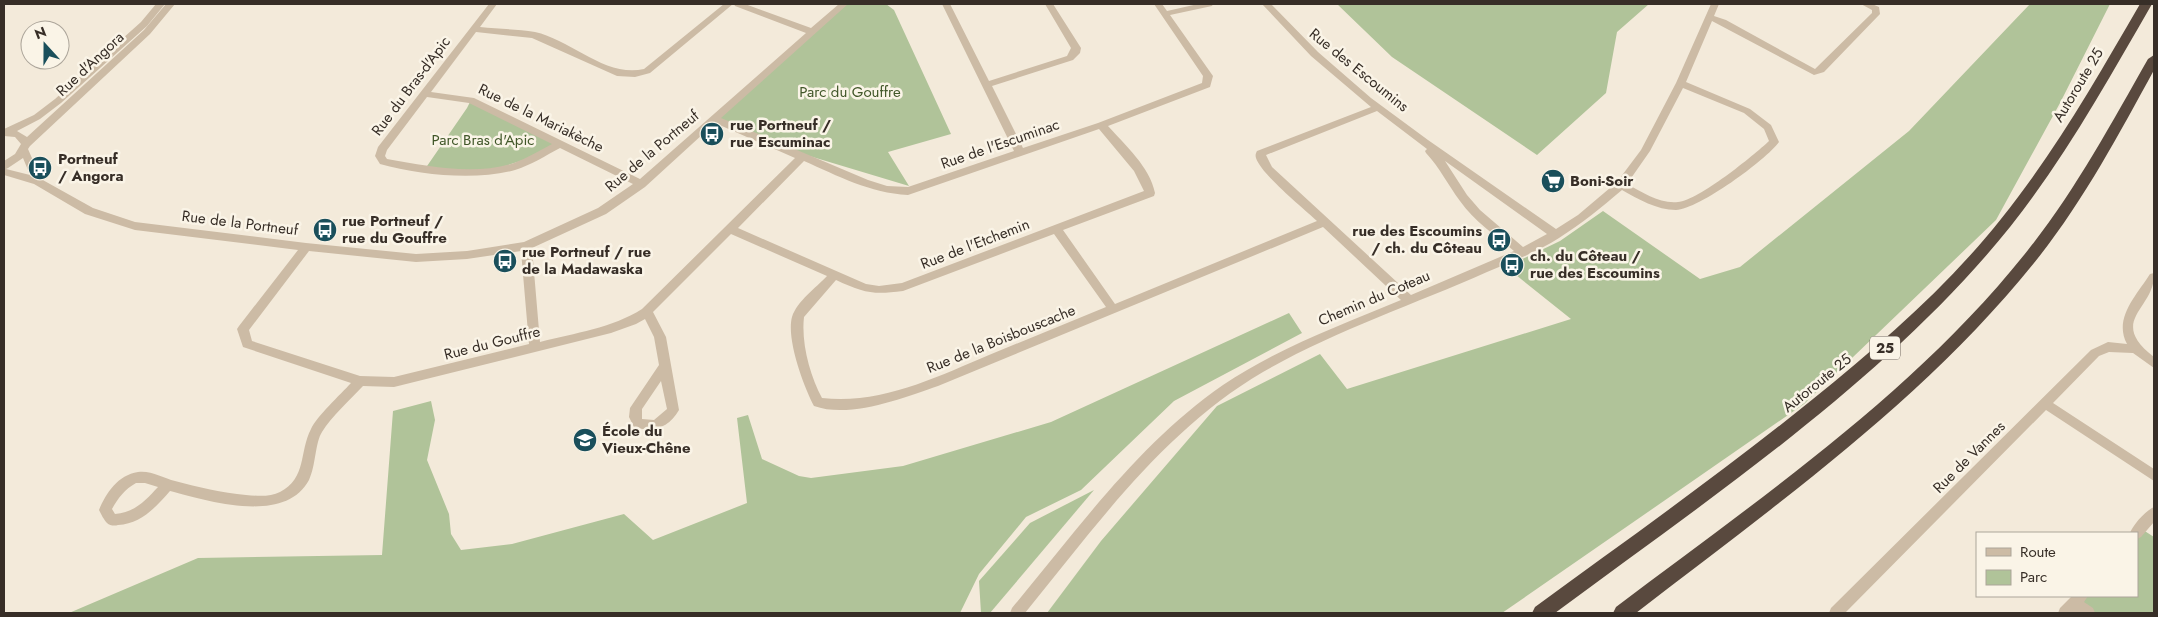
<svg xmlns="http://www.w3.org/2000/svg" width="2158" height="617" font-family="Jost,sans-serif">
<style>
.green{fill:#b0c399}
.lines{fill:none;stroke-linecap:round;stroke-linejoin:round}
.minor{fill:#ccbba5;fill-rule:evenodd}
.highway{fill:#59493e;fill-rule:evenodd}
.labels{text-anchor:middle;stroke-width:5;stroke-linejoin:round;paint-order:stroke}
.shield{fill:#faf4e7;stroke:#726961;stroke-width:1}
.shield-label{font-size:14px;font-weight:bold;fill:#372e27}
.street-label{font-size:15px;fill:#372e27;stroke:#faf4e7}
.park-label{font-size:15px;fill:#415729;stroke:#faf4e7}
.poi-label{font-size:15px;font-weight:bold;fill:#372e27;stroke:#faf4e7;text-anchor:start}
</style>
<rect width="100%" height="100%" fill="#f3eada"/>
<!-- green -->
<g class="green">
<path d="M842,4H886L894,10L951,134L888,152L909,186L806,155L718,118Z"/>
<path d="M1337,4H1649L1617,32L1606,93L1537,155L1392,57Z"/>
<path d="M2030,4H2110L2060,103L1996,220L1804,404L1502,613H1047L1101,541L1217,406L1320,354L1347,389L1571,319L1506,267L1560,241L1603,211L1700,279L1740,267L1909,131Z"/>
<path d="M471,100L561,143L539,155L490,171L425,169L467,108Z"/>
<path d="M1289,313L1302,333L1174,401L1081,490L1026,517L979,574L960,613H69L198,558L382,555L393,411L431,401L435,420L427,460L449,514L451,534L461,550L512,544L624,514L653,540L747,503L737,418L748,415L762,459L799,476L811,478L903,466L1051,422Z"/>
<path d="M1094,490L990,613H981L979,581L1030,523Z"/>
<path d="M2140,528L2154,537V613H2088L2074,603L2081,596H2137L2136,533Z"/>
</g>
<g class="lines">
<!-- minor -->
<g class="minor">
<path d="M156,4H165L147,26L61,103L40,119L17,131L27,137L144,30L166,4H175L150,34L30,146L28,149L41,179L93,208L135,222L306,243L416,254L467,251L524,242L598,208L633,184L560,148C545,156 531,165 515,170C475,181 420,175 380,164L375,156L378,147L489,4H497L480,27C498,29 517,29 535,32C571,40 606,78 644,69L724,4H733L650,73L635,77L617,76L532,38L476,32L431,92L474,98L640,179L806,33L735,6L734,4H745L811,28L839,4H848L721,118L868,180L887,186L908,187L1014,151L942,4H950L989,81L1067,56L1071,48L1045,4H1053L1081,48L1080,53L1073,60L992,86L1023,148L1098,123L1202,83L1203,76L1154,4H1162L1167,11L1198,4H1213L1212,6L1170,15L1213,76L1210,87L1108,126C1125,145 1150,167 1155,193L1154,196L1063,230L1115,304L1317,221C1303,208 1261,174 1256,158C1255,155 1256,153 1257,151L1371,107L1311,56L1262,4H1271L1318,52L1371,98L1428,140L1556,229L1578,215L1617,182L1641,150L1676,83L1711,4H1719L1714,16L1726,20L1815,69L1872,13V10L1861,4H1872L1879,7L1880,14L1824,72L1814,75L1712,21L1686,82L1750,109L1771,125L1779,142C1766,160 1699,209 1676,210C1657,210 1638,199 1622,190C1602,207 1581,224 1559,238C1537,252 1511,262 1487,272C1413,305 1334,331 1263,372C1164,430 1096,526 1025,613H1010L1012,608C1077,530 1139,443 1223,385C1278,348 1341,325 1401,300L1323,227L938,386C903,398 850,419 814,406C804,387 786,339 792,317C797,301 816,288 827,276L731,234L653,312L666,337L679,410C669,428 652,433 634,427L629,417L630,408L659,365L654,337L645,319L636,324L611,333L394,387L363,386C351,399 331,417 322,432C315,443 316,465 309,480C285,525 208,501 170,491C156,507 141,524 118,525C115,526 110,526 107,523C104,520 101,514 99,510C106,493 118,475 138,472C150,470 164,478 175,481C198,487 222,493 246,495C257,496 271,497 280,492C307,478 299,452 311,429C317,416 340,395 351,383L243,347L237,329L239,326L298,250L135,230L85,214L34,184L4,175V161L15,154L21,144L15,137L4,136V129L34,115L55,99L141,22ZM1683,88L1744,113L1764,129L1769,141C1753,156 1699,200 1678,202C1660,204 1642,192 1627,184L1650,151ZM427,97L469,103L552,144C539,151 527,158 514,163C474,176 427,166 387,159L385,156L387,150ZM1377,111L1427,149L1425,151L1426,153C1440,168 1448,185 1460,201C1474,221 1495,235 1514,251L1411,295L1272,167L1266,155ZM715,123L795,158L642,309C612,328 575,333 540,342L532,248L606,214L645,187ZM1099,129L1134,171L1144,191L902,283L879,286L866,284L738,228L804,161C838,176 870,193 908,195ZM23,158L30,175L6,169L8,168ZM1445,161L1547,234L1523,247L1480,210L1467,195ZM1054,234L1106,307C1067,323 1028,339 989,355C937,377 880,405 822,398C810,376 801,343 804,317L836,280C864,293 873,295 903,291ZM309,251L416,262L467,259L521,251L529,344L394,377L360,376L252,341L249,330ZM661,381L667,409L654,420L642,419V409ZM136,483H145L158,487C146,500 134,513 115,514L112,509C118,498 125,489 136,483Z"/>
<path d="M2154,273C2156,309 2106,320 2154,357V368L2133,353L2109,352L2099,356L2053,403L2154,469V481L2046,410L1845,613H1829L1831,608L2091,350L2108,342L2127,344C2113,318 2137,295 2150,274Z"/>
<path d="M2154,507V522L2141,537L2137,539V533H2130C2133,525 2145,511 2154,507Z"/>
<path d="M2072,596H2088L2084,602L2093,608L2095,613L2075,612L2058,613L2060,608Z"/>
</g>
<!-- highway -->
<g class="highway">
<path d="M2140,4H2152C2108,80 2065,158 2010,227C1889,378 1710,498 1555,613H1532L1535,607C1628,539 1723,472 1813,399C1880,345 1947,287 2001,219C2055,152 2097,78 2140,4Z"/>
<path d="M2154,55V70C2119,134 2084,200 2038,258C1926,399 1777,504 1636,613H1613L1616,607C1760,498 1915,393 2028,250C2075,191 2111,124 2148,59Z"/>
</g>
</g>
<!-- icons -->
<defs>
<g id="bus-disc" transform="scale(1.25)"><circle r="9.5" fill="#1a4f5b" stroke="#faf4e7"/><path d="M-5-6H5V4H4V6H2V4H-2V6H-4V4H-5ZM-3.5-4V0h7V-4ZM-3.5 1.2v1.5H-2V1.2ZM2 1.2v1.5H3.5V1.2Z" fill="#fff"/></g>
<g id="supermarket-disc" transform="scale(1.25)"><circle r="9.5" fill="#1a4f5b" stroke="#faf4e7"/><path d="M-6-5.5h2.5l.6 2H6L4.5 2H-2.5L-4.4-4H-6ZM-1.5 3.2a1.3 1.3 0 1 0 .1 0ZM3 3.2a1.3 1.3 0 1 0 .1 0Z" fill="#fff"/></g>
<g id="school-disc" transform="scale(1.25)"><circle r="9.5" fill="#1a4f5b" stroke="#faf4e7"/><path d="M0-5L7-2L0 1L-7-2ZM-4 1L0 2.5L4 1V4Q0 6-4 4Z" fill="#fff"/></g>
</defs>
<g fill-rule="evenodd">
<use href="#bus-disc" x="712" y="134"/>
<use href="#bus-disc" x="40" y="168"/>
<use href="#supermarket-disc" x="1553" y="181"/>
<use href="#bus-disc" x="325" y="230"/>
<use href="#bus-disc" x="1499" y="240"/>
<use href="#bus-disc" x="505" y="261"/>
<use href="#bus-disc" x="1512" y="265"/>
<use href="#school-disc" x="585" y="440"/>
</g>
<g class="labels">
<!-- shield labels -->
<rect class="shield" x="1870" y="336.5" width="30" height="23" rx="4"/>
<g class="shield-label">
<text x="1885" y="353">25</text>
</g>
<!-- street labels -->
<g class="street-label">
<text transform="translate(90 64) rotate(-43)" y="5">Rue d'Angora</text>
<text transform="translate(1359 70) rotate(39)" y="5">Rue des Escoumins</text>
<text transform="translate(2078 85) rotate(-59)" y="5">Autoroute 25</text>
<text transform="translate(411 86) rotate(-53)" y="5">Rue du Bras-d'Apic</text>
<text transform="translate(541 118) rotate(26)" y="5">Rue de la Mariakèche</text>
<text transform="translate(1000 144) rotate(-19)" y="5">Rue de l'Escuminac</text>
<text transform="translate(652 151) rotate(-40)" y="5">Rue de la Portneuf</text>
<text transform="translate(240 223) rotate(7)" y="5">Rue de la Portneuf</text>
<text transform="translate(975 244) rotate(-21)" y="5">Rue de l'Etchemin</text>
<text transform="translate(1374 298) rotate(-23)" y="5">Chemin du Coteau</text>
<text transform="translate(1001 339) rotate(-22)" y="5">Rue de la Boisbouscache</text>
<text transform="translate(492 343) rotate(-14)" y="5">Rue du Gouffre</text>
<text transform="translate(1817 383) rotate(-39)" y="5">Autoroute 25</text>
<text transform="translate(1969 457) rotate(-45)" y="5">Rue de Vannes</text>
</g>
<!-- park labels -->
<g class="park-label">
<text x="850" y="97">Parc du Gouffre</text>
<text x="483" y="145">Parc Bras d'Apic</text>
</g>
<!-- poi labels -->
<g class="poi-label">
<text x="730" y="130">rue Portneuf /<tspan x="730" dy="17">rue Escuminac</tspan></text>
<text x="58" y="164">Portneuf<tspan x="58" dy="17">/ Angora</tspan></text>
<text x="1570" y="186">Boni-Soir</text>
<text x="342" y="226">rue Portneuf /<tspan x="342" dy="17">rue du Gouffre</tspan></text>
<text x="1482" y="236" text-anchor="end">rue des Escoumins<tspan x="1482" dy="17">/ ch. du Côteau</tspan></text>
<text x="522" y="257">rue Portneuf / rue<tspan x="522" dy="17">de la Madawaska</tspan></text>
<text x="1530" y="261">ch. du Côteau /<tspan x="1530" dy="17">rue des Escoumins</tspan></text>
<text x="602" y="436">École du<tspan x="602" dy="17">Vieux-Chêne</tspan></text>
</g>
</g>
<!-- border -->
<rect width="2158" height="617" fill="none" stroke="#372e27" stroke-width="10"/>
<!-- legend -->
<rect x="1976" y="532" width="162" height="65" fill="#faf4e7" stroke="#aca59a"/>
<rect x="1986" y="548" width="25" height="8" fill="#ccbba5" stroke="#aca59a"/>
<text x="2020" y="557" font-size="15" fill="#372e27">Route</text>
<rect x="1986" y="570" width="25" height="15" fill="#b0c399" stroke="#aca59a"/>
<text x="2020" y="582" font-size="15" fill="#372e27">Parc</text>
<!-- north arrow -->
<g transform="translate(45 45) rotate(339)"><circle r="24" fill="#faf4e7" stroke="#aca59a"/>
<path d="M0-4L9 19L0 12L-9 19Z" fill="#1a4f5b"/>
<text y="-8" font-size="14" font-weight="bold" text-anchor="middle" fill="#372e27">N</text>
</g>
</svg>
